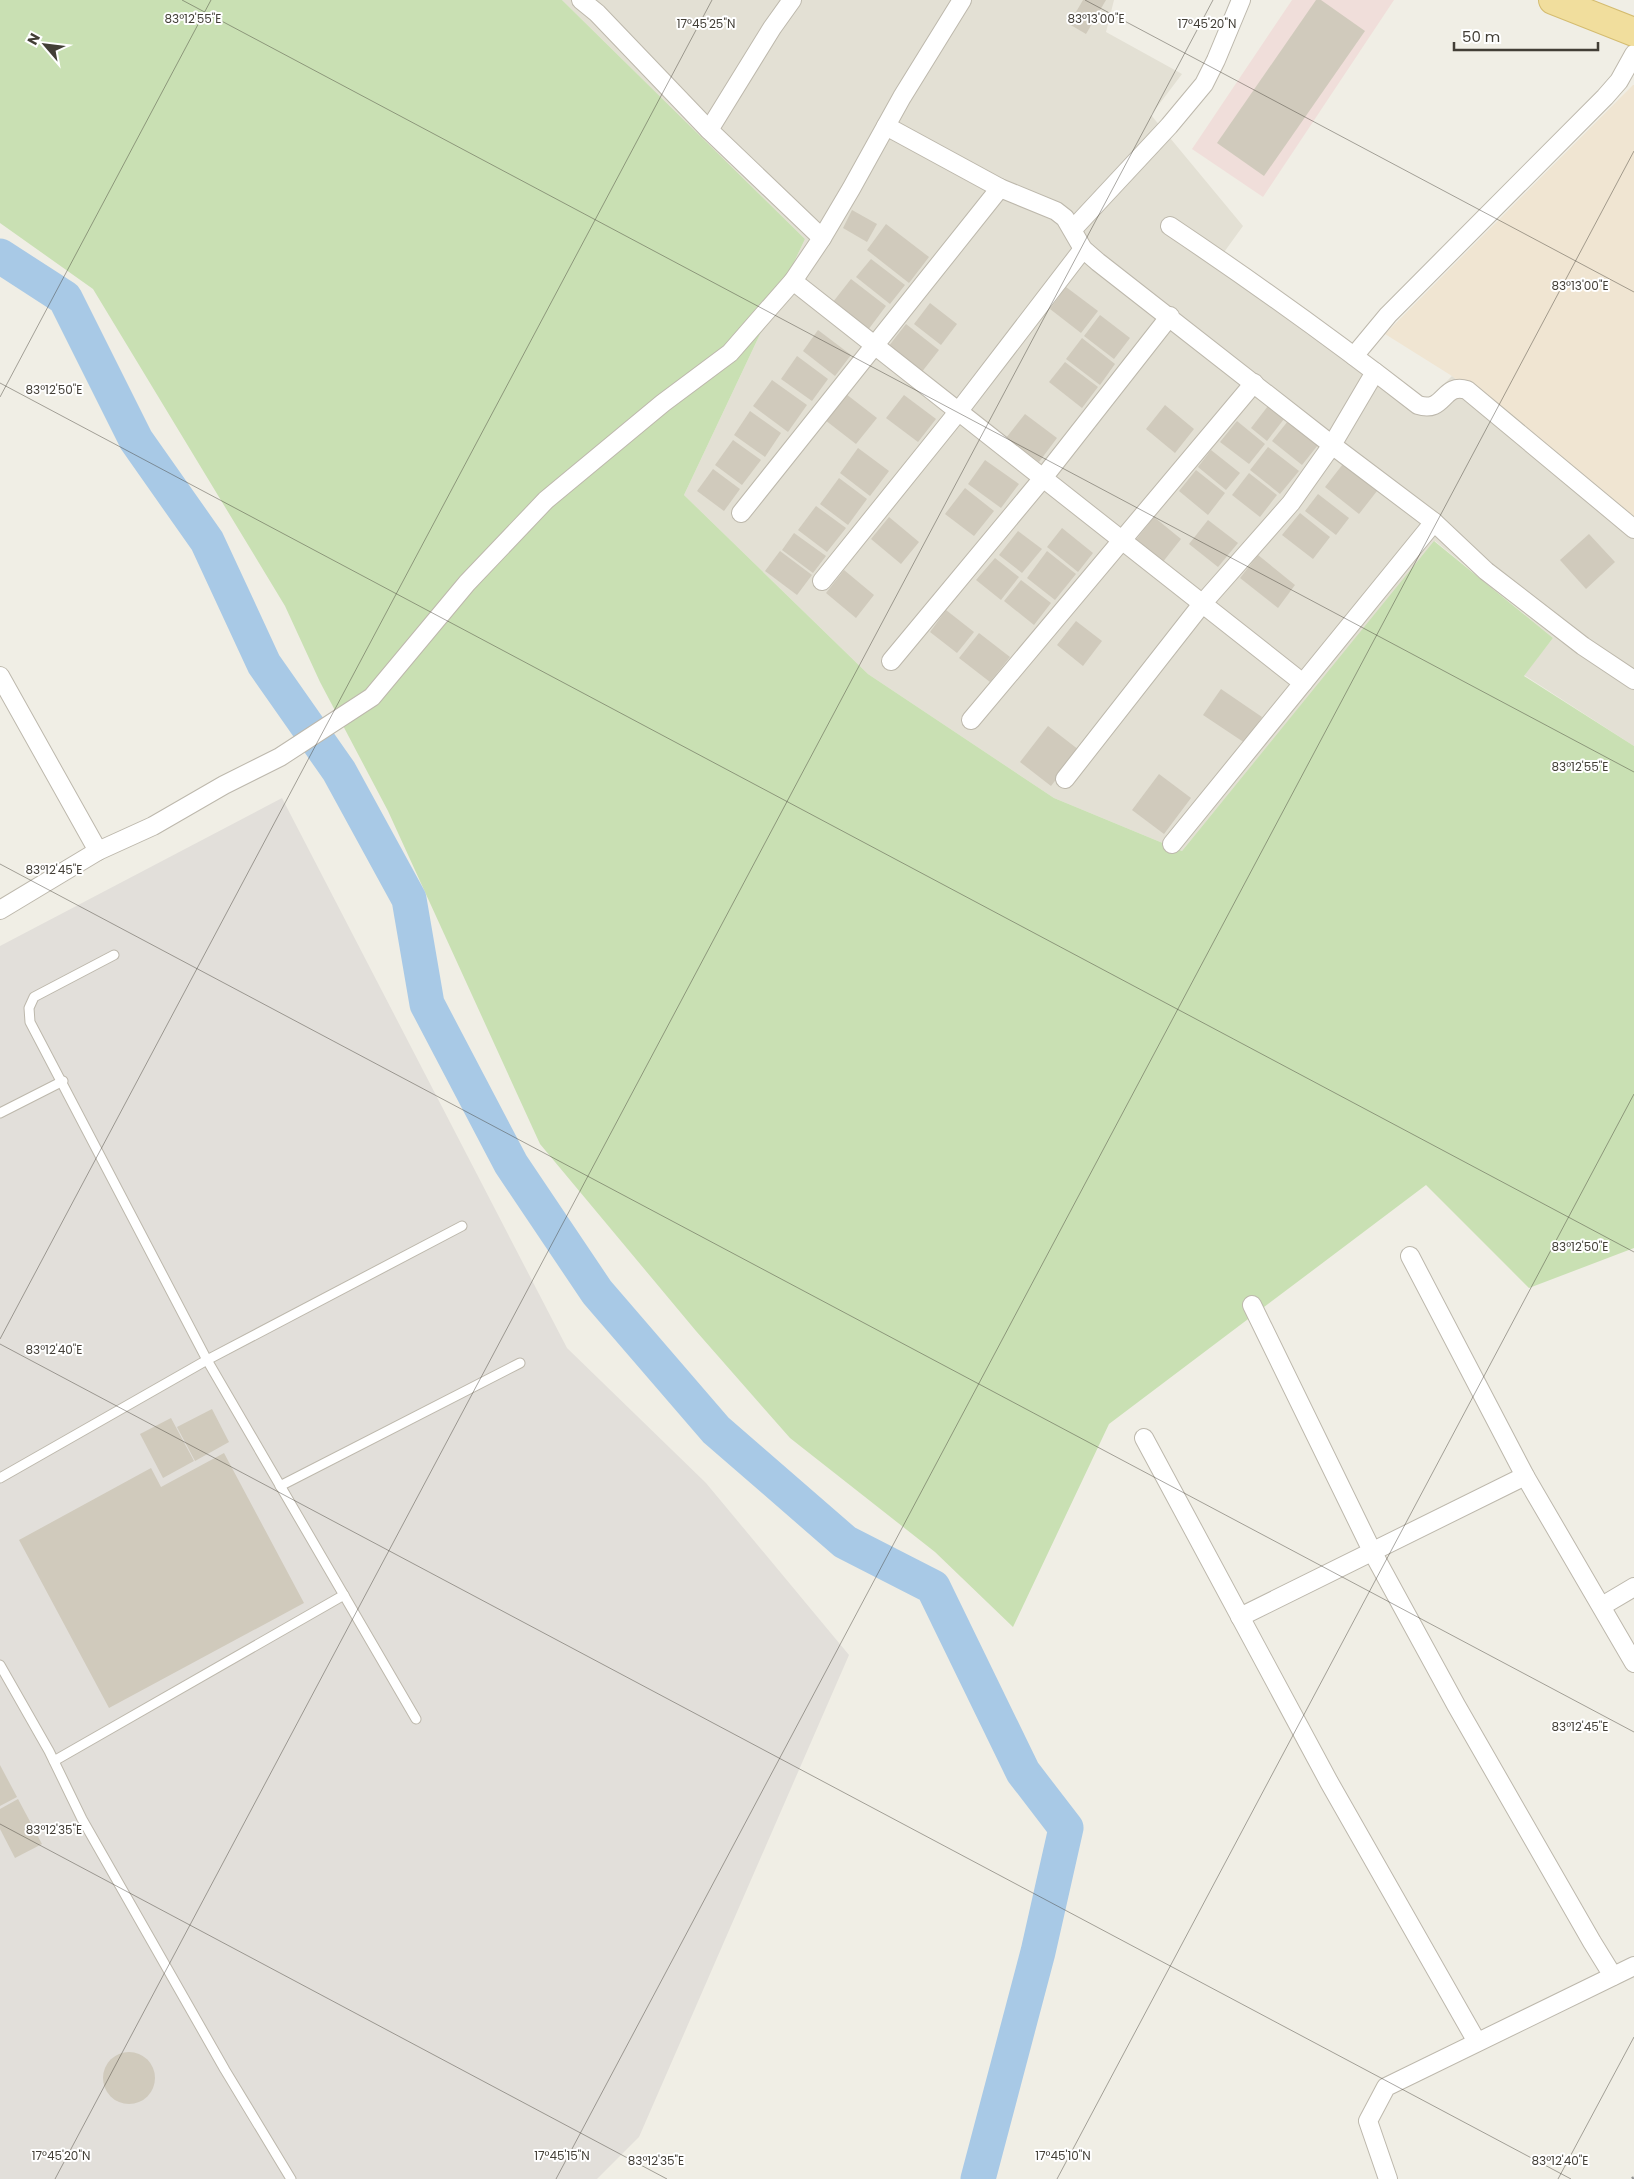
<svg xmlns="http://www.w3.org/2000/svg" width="1634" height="2179" font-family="Poppins,sans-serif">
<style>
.residential{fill:#e3e0d4}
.commercial{fill:#f0e5d2}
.industrial{fill:#e2dfda}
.medical{fill:#f0deda}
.green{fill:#c9e0b3}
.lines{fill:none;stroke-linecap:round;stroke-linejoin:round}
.river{stroke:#a8c9e6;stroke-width:35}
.building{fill:#d0cabc}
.lane-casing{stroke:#bdb8ac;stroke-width:11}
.street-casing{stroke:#bdb8ac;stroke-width:20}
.primary-casing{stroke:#d4bc70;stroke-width:30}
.lane{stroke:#fff;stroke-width:9}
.street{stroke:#fff;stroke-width:18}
.primary{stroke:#f1de9d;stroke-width:28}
.rail{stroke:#949494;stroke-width:4;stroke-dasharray:6 6;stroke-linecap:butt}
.ticks{fill:none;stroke:#423e36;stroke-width:1;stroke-opacity:0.45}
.ticks-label{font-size:12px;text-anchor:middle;fill:#423e36;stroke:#fff;stroke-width:4;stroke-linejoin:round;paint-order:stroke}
</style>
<rect width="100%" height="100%" fill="#f0eee5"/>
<!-- residential -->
<path class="residential" d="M562,0H1114L1106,32L1182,74L1151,115L1243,226L1214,266L1415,413L1452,376L1634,522V746L1524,675L1553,638L1435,541L1182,851L1054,798L868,674L684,495L805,239Z"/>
<!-- commercial -->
<path class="commercial" d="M1633,85H1634V522L1452,376L1385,334Z"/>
<!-- industrial -->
<path class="industrial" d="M282,798L567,1348L706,1483L849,1655L639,2137L597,2179H0V946Z"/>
<!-- medical -->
<path class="medical" d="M1292,0H1394L1263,197L1192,149Z"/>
<!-- green -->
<path class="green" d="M0,0H562L805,239L684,495L868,674L1054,798L1182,851L1434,541L1553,638L1524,676L1634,746V1248L1529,1288L1426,1185L1109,1424L1013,1627L935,1552L790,1438L696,1331L540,1144L388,811L320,682L285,606L93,289L0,223Z"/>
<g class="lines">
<!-- river -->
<path class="river" d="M0,256L65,298L136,440L207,541L264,664L339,771L409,899L427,1004L511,1164L597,1292L716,1430L845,1542L933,1587L1023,1772L1066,1828L1038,1952L978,2179"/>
</g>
<!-- building -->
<g class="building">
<path d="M1083,0H1106L1086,34L1069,24Z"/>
<path d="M1316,0H1321L1365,31L1264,176L1217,143Z"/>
<path d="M852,210L877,224L867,242L843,228Z"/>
<path d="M886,224L929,257L909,283L867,250Z"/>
<path d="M871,259L905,285L890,304L856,277Z"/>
<path d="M851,279L886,306L868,330L833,302Z"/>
<path d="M1066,287L1098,311L1081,333L1050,309Z"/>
<path d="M930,303L957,324L941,345L914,324Z"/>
<path d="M1100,315L1130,338L1114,359L1084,336Z"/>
<path d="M906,324L939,350L921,373L888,347Z"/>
<path d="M818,330L851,355L835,376L803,351Z"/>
<path d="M1082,338L1115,364L1100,385L1066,359Z"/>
<path d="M797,356L828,379L812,401L781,379Z"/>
<path d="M1065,362L1098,387L1082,408L1049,382Z"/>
<path d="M772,380L807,405L788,432L753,406Z"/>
<path d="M846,394L877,418L856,444L825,420Z"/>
<path d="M904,395L936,419L918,442L886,418Z"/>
<path d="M1165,405L1194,429L1175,453L1146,429Z"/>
<path d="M1268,406L1284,419L1267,441L1251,428Z"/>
<path d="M750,411L781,433L765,457L734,435Z"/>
<path d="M1025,414L1057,438L1039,462L1006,438Z"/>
<path d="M1237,421L1265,444L1249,464L1220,442Z"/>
<path d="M1288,421L1318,445L1302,465L1272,441Z"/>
<path d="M733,440L761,460L742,485L715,465Z"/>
<path d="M1268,447L1299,471L1280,494L1250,470Z"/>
<path d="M858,448L889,471L870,496L840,473Z"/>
<path d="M1211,450L1240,473L1226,490L1198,467Z"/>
<path d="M985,460L1019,484L1001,508L968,484Z"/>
<path d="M1343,464L1377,491L1359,514L1325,487Z"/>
<path d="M713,469L740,489L724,511L697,491Z"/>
<path d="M1196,470L1225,493L1208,515L1179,491Z"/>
<path d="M1249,473L1277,495L1260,517L1232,495Z"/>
<path d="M839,478L867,499L848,525L820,504Z"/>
<path d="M965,488L994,511L974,536L945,514Z"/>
<path d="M1318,494L1349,518L1336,535L1305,511Z"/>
<path d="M816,506L846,528L827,552L798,530Z"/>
<path d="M1300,513L1330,537L1313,559L1282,535Z"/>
<path d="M889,517L919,542L901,564L871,539Z"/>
<path d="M1154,517L1181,539L1162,563L1135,541Z"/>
<path d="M1208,520L1238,543L1218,567L1189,544Z"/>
<path d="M1062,528L1093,553L1078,572L1047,547Z"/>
<path d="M1018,531L1042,549L1022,573L999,555Z"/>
<path d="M794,533L826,556L813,573L782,550Z"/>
<path d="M1589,534L1615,562L1586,589L1560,560Z"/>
<path d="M780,551L812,575L797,595L765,571Z"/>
<path d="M1047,551L1076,574L1055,600L1027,578Z"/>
<path d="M1258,555L1295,585L1278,608L1240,578Z"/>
<path d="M995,558L1019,577L1001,600L976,580Z"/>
<path d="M844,570L874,595L856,618L826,593Z"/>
<path d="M1021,580L1051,603L1034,625L1004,601Z"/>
<path d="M946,610L974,632L957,653L930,632Z"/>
<path d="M1076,621L1102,641L1083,666L1057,645Z"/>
<path d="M979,633L1010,657L990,682L959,658Z"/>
<path d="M1221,689L1262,717L1245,743L1203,715Z"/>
<path d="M1048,726L1079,750L1051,786L1020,762Z"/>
<path d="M1159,774L1191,798L1164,834L1132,810Z"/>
<path d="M212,1409L229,1442L195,1461L177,1427Z"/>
<path d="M171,1418L194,1461L163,1478L140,1434Z"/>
<path d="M224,1453L304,1603L109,1708L19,1540L151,1468L161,1487Z"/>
<path d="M0,1765L17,1797L0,1806Z"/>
<path d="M18,1799L42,1844L15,1858L0,1829V1809Z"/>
<circle cx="129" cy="2078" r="26"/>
</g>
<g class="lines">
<!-- lane casing -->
<g class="lane-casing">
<g id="lane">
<path d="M114,955L34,997L29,1008L30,1022L207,1360L416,1719"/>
<path d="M0,1113L63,1081"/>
<path d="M0,1478L207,1360L462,1226"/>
<path d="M280,1486L520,1363"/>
<path d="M0,1665L49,1751L82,1819L225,2070L291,2179"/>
<path d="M54,1761L344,1595"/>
</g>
</g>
<!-- street casing -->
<g class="street-casing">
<g id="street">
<path d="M581,0L597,13L709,130L822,238"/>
<path d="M886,126L1000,188L1056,211L1065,218L1083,249L1098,262L1332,445L1434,522L1486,571L1583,646L1634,680"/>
<path d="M709,130L772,28L792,0"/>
<path d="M1170,226C1255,283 1337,342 1418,405C1445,414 1442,382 1467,390L1634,529"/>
<path d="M1073,229L1169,126L1204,84L1216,60L1241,0"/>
<path d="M793,281L1303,683"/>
<path d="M1354,356L1388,315L1605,97L1619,81L1634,54"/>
<path d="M741,513L1000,188"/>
<path d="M822,581L958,412L1083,249"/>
<path d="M891,661L1043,478L1170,316"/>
<path d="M0,676L98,851"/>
<path d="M971,720L1254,383"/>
<path d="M1065,779L1202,604L1291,503L1332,445L1375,372"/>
<path d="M1172,844L1434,522"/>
<path d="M0,910L98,851L153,826L224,785L280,757L372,697L467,583L546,500L663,403L730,353L764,314L793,281L822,238L851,189L902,97L962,0"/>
<path d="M1410,1256L1525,1476L1634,1663"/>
<path d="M1252,1305L1373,1553L1456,1705L1592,1942L1613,1976"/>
<path d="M1144,1438L1329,1782L1477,2042"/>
<path d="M1602,1606L1634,1587"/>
<path d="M1240,1617L1525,1476"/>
<path d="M1388,2179L1368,2121L1386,2087L1634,1966"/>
</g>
</g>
<!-- primary casing -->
<g class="primary-casing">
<path id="primary" d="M1553,0L1634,32"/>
</g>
<!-- lane -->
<use href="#lane" class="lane"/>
<!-- street -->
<use href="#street" class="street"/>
<!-- primary -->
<use href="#primary" class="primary"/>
<!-- rail -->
<path class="rail" d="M1632,2179L1634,2178"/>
</g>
<!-- ticks -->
<path class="ticks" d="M182,0L1634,772M1085,0L1634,292M0,383L1634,1252M0,397L211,0M0,864L1634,1732M0,1339L712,0M0,1344L1571,2179M0,1824L667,2179M55,2179L1213,0M556,2179L1634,151M1057,2179L1634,1094M1558,2179L1634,2037"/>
<g class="ticks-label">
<text x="193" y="23">83°12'55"E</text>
<text x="1096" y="23">83°13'00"E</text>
<text x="706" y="28">17°45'25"N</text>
<text x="1207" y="28">17°45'20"N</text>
<text x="1580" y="290">83°13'00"E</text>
<text x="54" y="394">83°12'50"E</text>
<text x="1580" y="771">83°12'55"E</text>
<text x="54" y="874">83°12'45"E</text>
<text x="1580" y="1251">83°12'50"E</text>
<text x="54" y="1354">83°12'40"E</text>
<text x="1580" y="1731">83°12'45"E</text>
<text x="54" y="1834">83°12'35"E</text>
<text x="61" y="2160">17°45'20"N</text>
<text x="562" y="2160">17°45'15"N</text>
<text x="1063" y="2160">17°45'10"N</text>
<text x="656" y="2165">83°12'35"E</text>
<text x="1560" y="2165">83°12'40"E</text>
</g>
<!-- north arrow -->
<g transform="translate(45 45) rotate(298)" stroke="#ffffff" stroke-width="4" paint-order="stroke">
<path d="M0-4L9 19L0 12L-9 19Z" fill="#423e36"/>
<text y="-8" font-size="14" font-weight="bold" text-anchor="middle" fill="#423e36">N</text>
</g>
<!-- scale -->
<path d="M1454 42v8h144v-8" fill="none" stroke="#423e36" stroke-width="2.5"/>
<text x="1462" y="42" font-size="15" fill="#423e36" stroke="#ffffff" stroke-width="4" paint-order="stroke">50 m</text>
</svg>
